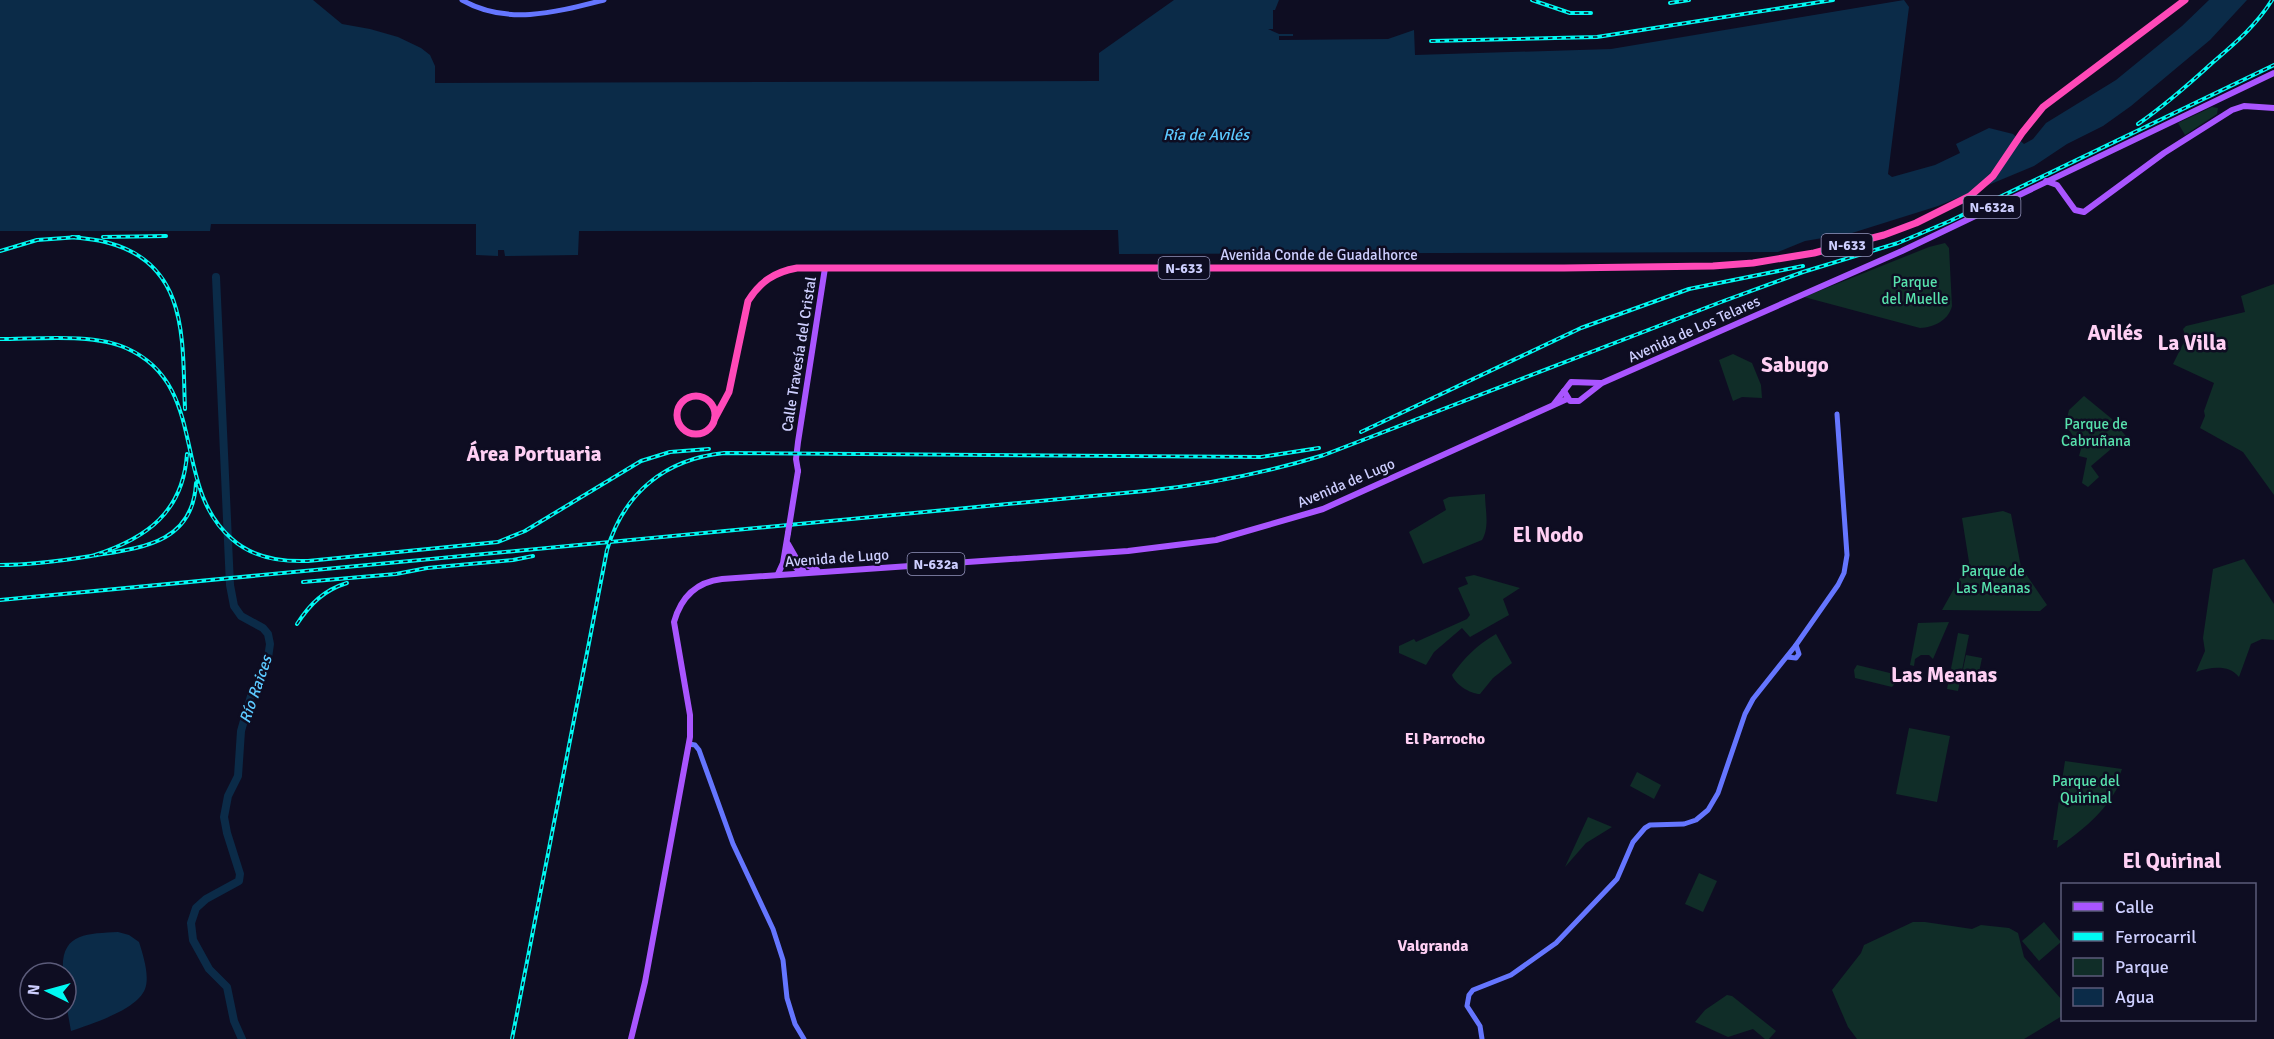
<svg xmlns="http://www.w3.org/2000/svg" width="2274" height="1039" font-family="Signika,sans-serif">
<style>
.green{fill:#102d28}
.water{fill:#0b2b48}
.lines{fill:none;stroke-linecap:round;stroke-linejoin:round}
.river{stroke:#0b2b48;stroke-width:8}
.secondary{stroke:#6576ff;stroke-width:5}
.primary{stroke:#a955ff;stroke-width:6}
.highway{stroke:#ff49b8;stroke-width:7}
.rail-casing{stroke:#00f9f2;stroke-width:4}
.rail{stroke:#0e0d22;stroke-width:1.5;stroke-dasharray:4.5;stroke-linecap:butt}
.primary-bridge{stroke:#a955ff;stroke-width:6}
.labels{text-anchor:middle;stroke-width:5;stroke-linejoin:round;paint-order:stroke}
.shield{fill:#0e0d22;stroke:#9495bd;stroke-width:1.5}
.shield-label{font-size:14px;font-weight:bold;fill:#cecfff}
.street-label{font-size:15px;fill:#cecfff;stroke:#0e0d22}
.park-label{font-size:15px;fill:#57e2ad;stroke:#0e0d22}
.water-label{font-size:16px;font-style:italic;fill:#5cc9ff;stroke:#0e0d22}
.neighbourhood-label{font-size:16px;font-weight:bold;fill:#ffd0f4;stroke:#0e0d22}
.district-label{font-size:21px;font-weight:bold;fill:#ffd0f4;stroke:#0e0d22}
</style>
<rect width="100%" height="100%" fill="#0e0d22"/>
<!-- green -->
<g class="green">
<path d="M2212,107L2218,108L2217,114L2185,135L2178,123Z"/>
<path d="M1945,243L1949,248L1952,306C1948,321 1934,327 1920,328L1804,297L1929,247Z"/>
<path d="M2274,284V495L2243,452L2200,428L2205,416L2204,411L2214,383L2173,364L2186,338L2183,329L2186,326L2245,312L2241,296Z"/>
<path d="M1733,354L1752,363L1761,385L1762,398L1742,397L1733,401L1719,360Z"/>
<path d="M2084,396L2112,419L2129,440L2124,446L2111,449L2091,466L2099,477L2088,487L2082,483L2087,458L2079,456L2081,449L2070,431L2064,430L2069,410Z"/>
<path d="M1485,494C1485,509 1490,527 1482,540L1423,564L1409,532L1446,510L1443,500L1449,497Z"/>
<path d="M2003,511L2011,514L2021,567L2047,605L2040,611L1942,610L1969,562L1962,518Z"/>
<path d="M2244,559L2274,604V640L2262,639L2251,644L2239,677C2229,664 2210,667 2196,672L2205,651L2203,638L2213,569Z"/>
<path d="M1474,575L1520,588L1503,599L1509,615L1470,637L1462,628L1434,652L1426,665L1399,653V646L1414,639L1416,642L1467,619L1470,615L1458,588L1468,584L1465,577Z"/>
<path d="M1949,622L1933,659L1929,655H1921L1915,659L1914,666L1910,665L1918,623Z"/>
<path d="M1958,633L1969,635L1958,691L1947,689Z"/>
<path d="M1496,634L1512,663L1493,678L1480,694C1470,694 1455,684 1452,675C1465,657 1477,645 1496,634Z"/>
<path d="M1966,655L1982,658L1977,682L1961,679Z"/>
<path d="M1857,665L1894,674L1896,682L1892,687L1855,678L1854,670Z"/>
<path d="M1909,728L1950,736L1937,802L1896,794Z"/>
<path d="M2065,761L2122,769L2117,783L2119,785C2104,813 2083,830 2057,848L2058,840H2053Z"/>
<path d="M1637,772L1661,785L1654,799L1630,786Z"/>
<path d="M1588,817L1612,827L1586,843L1565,867Z"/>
<path d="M1699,873L1717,881L1703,912L1685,904Z"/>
<path d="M1913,922H1925L1972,929L1981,925L2009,928L2018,933L2024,957L2062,1000V1016L2024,1039H1857L1848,1027L1832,990L1861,953L1864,945Z"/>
<path d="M2044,922L2061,942L2039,961L2022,941Z"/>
<path d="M1727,995L1732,996L1776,1031L1769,1039H1765L1753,1029L1728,1037L1695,1022L1705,1010Z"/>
</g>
<!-- water -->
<g class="water">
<path d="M0,0H313L342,24L370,29L398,37L421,48L430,55L435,66V83L1099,81V53L1174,0H1279L1275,10H1273V29H1268L1279,34H1293V36H1279V40L1388,39L1414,30L1415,55L1611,49L1904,0L1909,7L1888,174L1892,177L1935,165L1960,153L1956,144L1989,128L2013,134L2024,144L2033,139L2046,123L2116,80L2182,26L2209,0H2247L2210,40L2131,106L2103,126L2067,144L2034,166L1938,206L1852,233L1805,241L1778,252L1119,254L1118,230L579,231L578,255L505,256L504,250H498V256L476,255V224H211L210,231H0Z"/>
<path d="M118,932L129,935L139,942C143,955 150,976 145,989C137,1010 91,1024 71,1031L66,1003V973H63C60,932 87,934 118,932Z"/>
</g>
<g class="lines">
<!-- river -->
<path class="river" d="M216,277L230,585L234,606L241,616L263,628L268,634L270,644L267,665L251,696L241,731L238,776L228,796L224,817L227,833L240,874L239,881L206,899L196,908L191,923L193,940L209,969L227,987L234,1021L242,1039"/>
<!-- secondary -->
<g class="secondary">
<path d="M462,0C507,26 557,12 604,0"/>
<path d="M1787,657L1796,658L1799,654L1796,645"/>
<path d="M689,744L695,745L699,750L733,844L773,929L783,960L787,998L795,1024L804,1039"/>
<path d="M1482,1039L1480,1026L1467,1006L1469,995L1473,990L1511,975L1556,943L1617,879L1633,842L1645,828L1650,825L1684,824L1696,820L1708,810L1718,793L1745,714L1753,699L1796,645L1838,585L1844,573L1847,555L1837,414"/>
</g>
<!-- primary -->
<g class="primary">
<path d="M2046,181L2057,185L2075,210L2084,212L2164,153L2232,110L2244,106L2274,108"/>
<path d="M1564,391L1570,401H1579L1602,383L1902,251L2274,73"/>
<path d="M1554,404L1571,382L1601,383"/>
<path d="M798,471L796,459L798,442L825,268"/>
<path d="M788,544L804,572"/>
<path d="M787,551L791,562L800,572"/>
<path d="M797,560L817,570"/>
<path d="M778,574L783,563L788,533"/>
<path d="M631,1039L645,982L690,737V715L674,622C681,597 696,582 722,579L1128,551L1216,540L1323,509L1567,399"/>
</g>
<!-- highway -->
<g class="highway">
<circle cx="696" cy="415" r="19"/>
<path d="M715,418L729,392L748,301C760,282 774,272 797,268H1564L1713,266L1753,263L1814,253L1884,235L1916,223L1970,196L1993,176L2022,133L2043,107L2185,0"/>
</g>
<!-- rail casing -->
<g class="rail-casing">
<g id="rail">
<path d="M1532,0L1570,13H1591"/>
<path d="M1670,3L1689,0"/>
<path d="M1431,41L1597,37L1833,0"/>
<path d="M2138,124C2164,106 2188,85 2211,64C2234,44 2256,26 2272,0"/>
<path d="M72,237C85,239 97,239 109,243C190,265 182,343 185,409"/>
<path d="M103,237L166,236"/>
<path d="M0,251L37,240L79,237"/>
<path d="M0,339C36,339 94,333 126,348C210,385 170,486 232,539C253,558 280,562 308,561L498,542L525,531L641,461L670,452L709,449"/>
<path d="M1361,432L1581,328L1689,289L1803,266"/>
<path d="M95,555C147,538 183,512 187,454"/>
<path d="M0,565C31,565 60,561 91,556C138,548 193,545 196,483"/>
<path d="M303,582L396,574L427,568L513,560L533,556"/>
<path d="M0,600L1145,491C1206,485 1265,473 1324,455L1721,302L1803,272L1898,243L1950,221L2274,65"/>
<path d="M297,624C310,604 324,590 347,583"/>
<path d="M512,1039L607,550C624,492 666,459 724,453L1261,457L1319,448"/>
</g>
</g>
<!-- rail -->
<use href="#rail" class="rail"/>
<!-- primary-bridge -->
<path class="primary-bridge" d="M788,533L798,471"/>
</g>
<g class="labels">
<!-- shield labels -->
<g class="shield">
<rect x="1963.5" y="196" width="57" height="22" rx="4.5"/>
<rect x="1821.5" y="234" width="51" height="22" rx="4.5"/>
<rect x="1158.5" y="257" width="51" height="22" rx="4.5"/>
<rect x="907.5" y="553" width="57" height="22" rx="4.5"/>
</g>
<g class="shield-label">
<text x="1992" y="212">N-632a</text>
<text x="1847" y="250">N-633</text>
<text x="1184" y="273">N-633</text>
<text x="936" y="569">N-632a</text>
</g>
<!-- street labels -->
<g class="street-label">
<text x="1319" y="260">Avenida Conde de Guadalhorce</text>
<text transform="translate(1694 329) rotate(-24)" y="5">Avenida de Los Telares</text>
<text transform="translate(799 354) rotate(-81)" y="5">Calle Travesía del Cristal</text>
<text transform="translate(1346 483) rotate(-23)" y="5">Avenida de Lugo</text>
<text transform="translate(837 558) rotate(-4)" y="5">Avenida de Lugo</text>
</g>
<!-- park labels -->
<g class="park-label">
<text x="1915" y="287">Parque<tspan x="1915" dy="17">del Muelle</tspan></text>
<text x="2096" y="429">Parque de<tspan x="2096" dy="17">Cabruñana</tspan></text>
<text x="1993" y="576">Parque de<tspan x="1993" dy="17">Las Meanas</tspan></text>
<text x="2086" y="786">Parque del<tspan x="2086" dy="17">Quirinal</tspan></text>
</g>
<!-- water labels -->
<g class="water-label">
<text x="1206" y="140">Ría de Avilés</text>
<text transform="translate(255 689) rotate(-71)" y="6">Río Raices</text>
</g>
<!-- neighbourhood labels -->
<g class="neighbourhood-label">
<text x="1445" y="744">El Parrocho</text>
<text x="1433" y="951">Valgranda</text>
</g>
<!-- district labels -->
<g class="district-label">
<text x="2115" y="340">Avilés</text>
<text x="2192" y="350">La Villa</text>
<text x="1795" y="372">Sabugo</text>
<text x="534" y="461">Área Portuaria</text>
<text x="1548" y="542">El Nodo</text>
<text x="1944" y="682">Las Meanas</text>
<text x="2172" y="868">El Quirinal</text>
</g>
</g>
<!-- legend -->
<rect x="2061" y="883" width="195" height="138" fill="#0e0d22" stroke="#5b5b7a" stroke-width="1.5"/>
<rect x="2073" y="902" width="30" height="9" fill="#a955ff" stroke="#5b5b7a" stroke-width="1.5"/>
<text x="2115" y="913" font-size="18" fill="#cecfff">Calle</text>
<rect x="2073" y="932" width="30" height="9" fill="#00f9f2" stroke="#5b5b7a" stroke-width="1.5"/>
<text x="2115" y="943" font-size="18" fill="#cecfff">Ferrocarril</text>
<rect x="2073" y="958" width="30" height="18" fill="#102d28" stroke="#5b5b7a" stroke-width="1.5"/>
<text x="2115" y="973" font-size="18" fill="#cecfff">Parque</text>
<rect x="2073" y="988" width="30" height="18" fill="#0b2b48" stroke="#5b5b7a" stroke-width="1.5"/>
<text x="2115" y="1003" font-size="18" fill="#cecfff">Agua</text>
<!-- north arrow -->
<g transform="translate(48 991) rotate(275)"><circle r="28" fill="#0e0d22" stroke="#5b5b7a" stroke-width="1.5"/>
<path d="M0-4.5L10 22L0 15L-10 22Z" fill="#00f9f2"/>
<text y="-9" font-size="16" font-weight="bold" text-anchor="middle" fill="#cecfff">N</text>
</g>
</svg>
